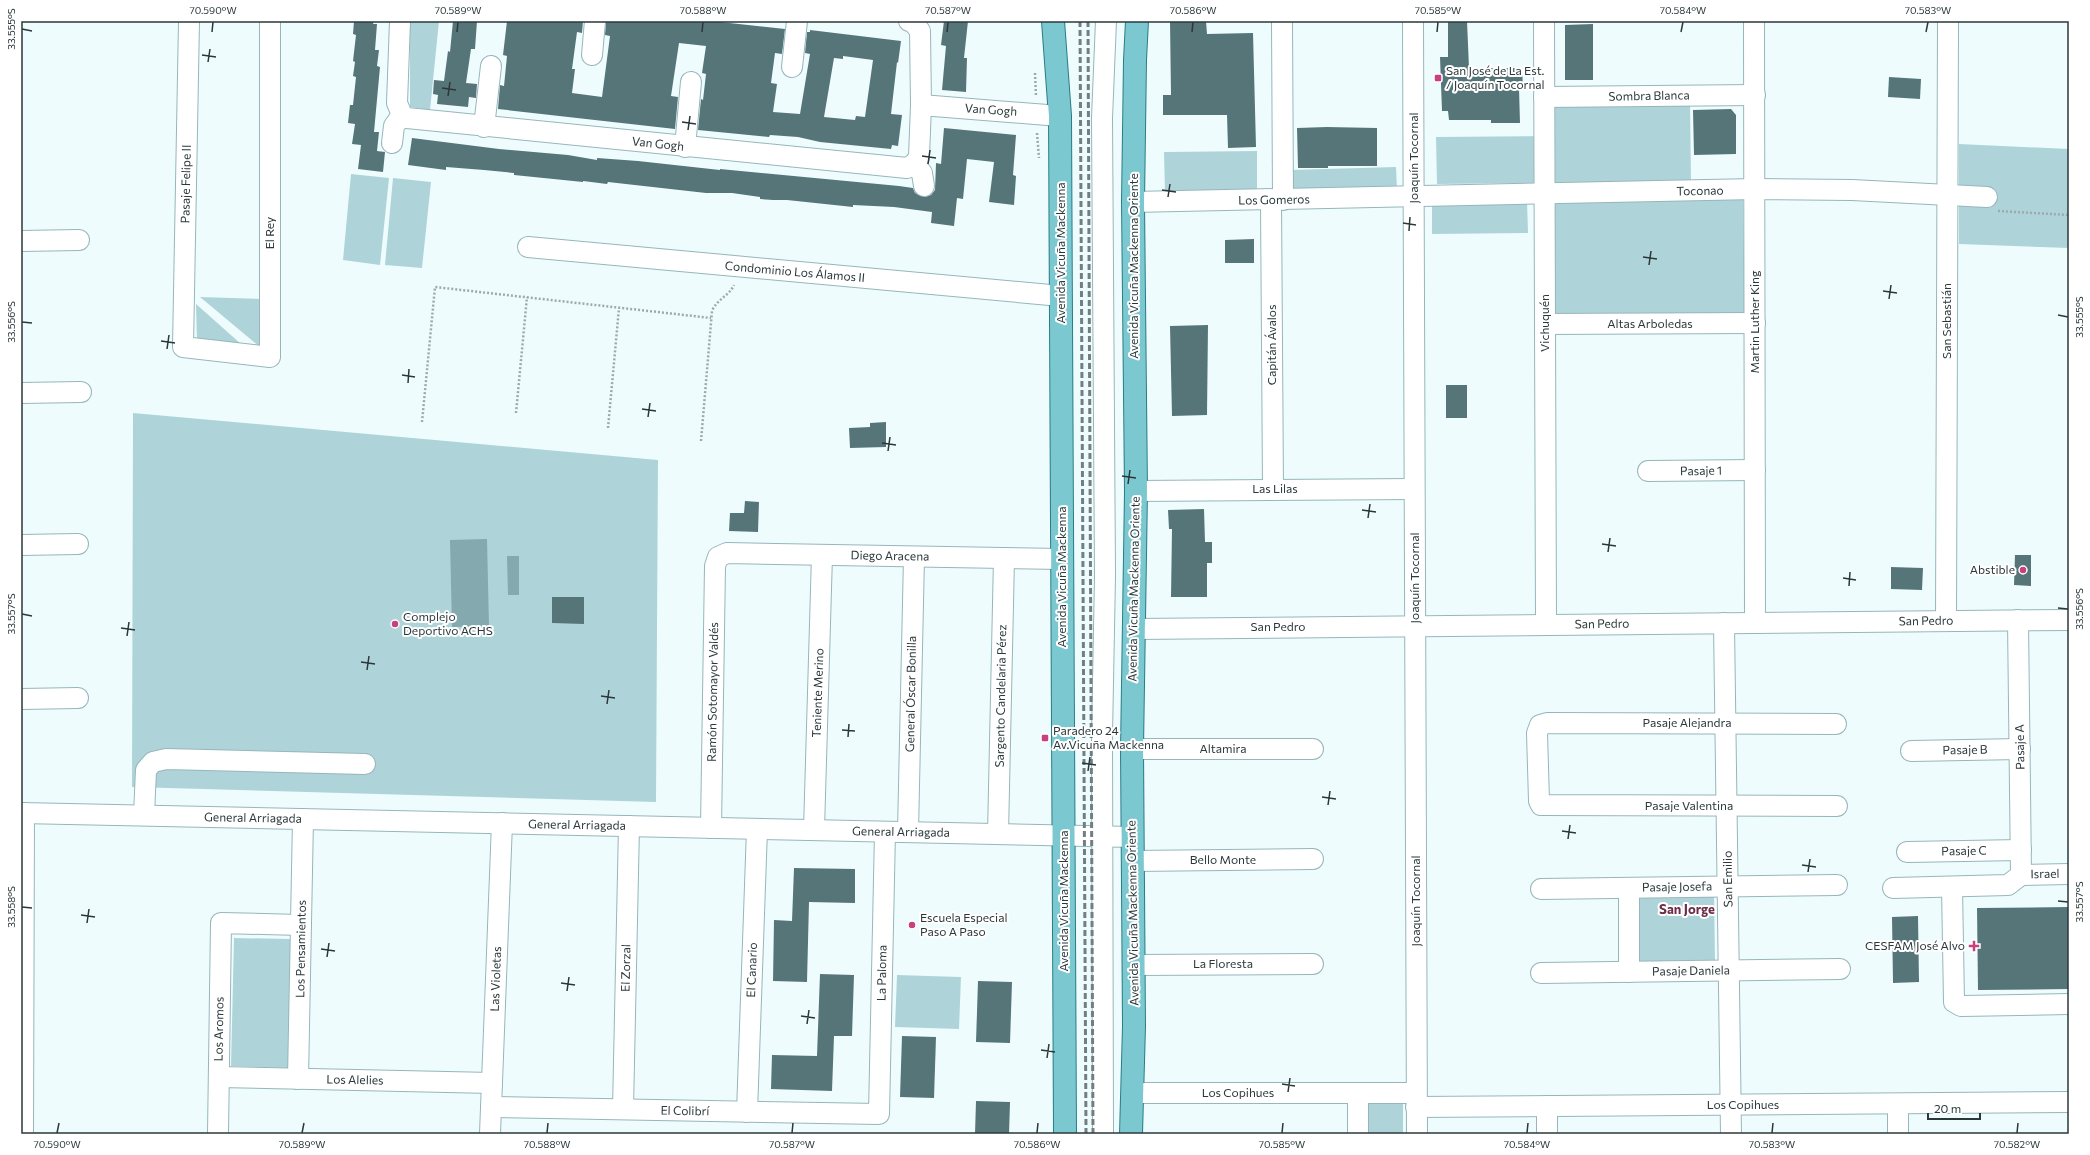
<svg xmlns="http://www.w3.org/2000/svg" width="2090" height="1155" font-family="Commissioner,sans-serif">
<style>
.green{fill:#aed4d9}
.water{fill:#84a9ae}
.building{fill:#567579;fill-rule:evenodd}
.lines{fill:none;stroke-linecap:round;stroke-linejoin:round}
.minor-casing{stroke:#96b6bb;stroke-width:22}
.major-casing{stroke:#277e87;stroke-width:24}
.path{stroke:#9daaac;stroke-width:2.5;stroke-dasharray:2 2;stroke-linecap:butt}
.minor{stroke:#fff;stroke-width:20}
.major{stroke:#7cc8d0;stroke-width:22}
.rail{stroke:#727f81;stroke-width:3;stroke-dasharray:6 3;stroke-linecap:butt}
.ticks{fill:none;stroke:#2b383a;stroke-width:1.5}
.poi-dot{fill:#c8407d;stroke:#fff;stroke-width:1.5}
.labels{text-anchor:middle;stroke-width:4;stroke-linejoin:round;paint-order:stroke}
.poi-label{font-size:12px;fill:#2b383a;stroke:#fff;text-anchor:start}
.street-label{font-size:12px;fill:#2b383a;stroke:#fff}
.neighbourhood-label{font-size:13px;font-weight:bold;fill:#6f2c47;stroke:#fff}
.neatline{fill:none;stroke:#2b383a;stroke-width:1.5}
.ticks-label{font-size:10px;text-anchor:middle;fill:#2b383a}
</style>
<rect width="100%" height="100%" fill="#effcfe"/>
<!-- green -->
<g class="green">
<path d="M410,21H439L430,110L410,107Z"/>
<path d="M1690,103L1691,181L1437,184L1436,137L1552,136V104Z"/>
<path d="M1959,144L2069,149V248L1959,244Z"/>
<path d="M1257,151V191L1165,193L1164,152Z"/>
<path d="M1396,167L1397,189L1290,192L1289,170Z"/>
<path d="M351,174L389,178L380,265L343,260Z"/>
<path d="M393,178L431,182L422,268L385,265Z"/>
<path d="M1743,199L1745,318L1553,321V201Z"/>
<path d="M1527,201L1528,233L1432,234V204Z"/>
<path d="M200,297L260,299V347Z"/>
<path d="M196,304L250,352L197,342Z"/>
<path d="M133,413L658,460L656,802L132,787Z"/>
<path d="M1714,890L1715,963L1637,964L1636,891Z"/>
<path d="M234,938L291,939L288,1068L231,1066Z"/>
<path d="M897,975L961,977L959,1029L895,1027Z"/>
<path d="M1403,1102V1134H1363L1364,1104Z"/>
</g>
<!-- water -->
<g class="water">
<path d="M487,539L489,626L452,627L450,540Z"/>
<path d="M507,556H519V595H508Z"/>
</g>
<!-- building -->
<g class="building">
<path d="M354,21H374L373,24H377L375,50H379L377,66L380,67L374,132H379L377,151L385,152L383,172L358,169L361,145L352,144L355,124L348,123L350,105H353L356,77L353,76L355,62L353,61L356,35L353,34Z"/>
<path d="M453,21H477L475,49H471L466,83L477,84L476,98L469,97L468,107L437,104L438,95L433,94L434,80L444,81L448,51L450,52Z"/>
<path d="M507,21H583L582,33L577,32L572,69H575L572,93L602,97L610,36L605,35L606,21H711L785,29L782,54L775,53L771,83L777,84L773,112L800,114L810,54L805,53L807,32H810V30L901,41L898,63L897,62L891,114L902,115L898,146L892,145L891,149L820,142L798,137L770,135L769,137L698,130L701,99L703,100L706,74L702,73L706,46L679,43L671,96L678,97L675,129L498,109L500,85L504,86L507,56L503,55ZM843,56L873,60L865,117L856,116L855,120L824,117L834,58L843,59Z"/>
<path d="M944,21H968L964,58H967L966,92L942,90L946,46L941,45Z"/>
<path d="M1170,21H1206L1207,34L1253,33L1256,147L1228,148L1227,115H1163V95H1171Z"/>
<path d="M1448,21H1467L1469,68H1522L1523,88H1519L1520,123H1491V120H1449L1448,111H1442L1440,57H1448Z"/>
<path d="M1593,24V80H1565V25Z"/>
<path d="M1889,77L1921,79L1920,99L1888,97Z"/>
<path d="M1731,109L1736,115V154L1694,155L1693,110Z"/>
<path d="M1327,127L1377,128V166H1328V168H1298L1297,128Z"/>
<path d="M944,128L1016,135L1013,175L1016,176L1014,205L989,202L994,162L967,159L963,199L957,198L954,226L931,223L932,212L894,207L853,205V207L787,200H773L760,199V197L732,193H706L608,182L607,184L583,181V182L514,175V173L484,170L446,167V170L408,165L412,138L499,149L568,155L597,160V158L638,161L720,170V169L899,186L913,188L915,193L925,197L931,195L935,190L936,163L941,164Z"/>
<path d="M1254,239V263H1225V240Z"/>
<path d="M1208,325L1207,415L1172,416L1170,326Z"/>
<rect x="1446" y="385" width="21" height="33"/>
<path d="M886,422V447L850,448L849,428L870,427V423Z"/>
<path d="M745,501L759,502L758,532L729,531L730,513H744Z"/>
<path d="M1204,509L1205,542H1212V563H1207V597H1171L1172,529H1169L1168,510Z"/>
<path d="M2015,555H2031V586L2014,585Z"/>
<path d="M1891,567L1923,568L1922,590L1891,589Z"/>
<path d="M552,597H584V624L552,623Z"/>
<path d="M794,868L855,869V903L809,902L807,982L773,981L774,920L792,921Z"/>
<path d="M2069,907V989L1978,990L1977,908Z"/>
<path d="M1918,916L1919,982L1893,983L1892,917Z"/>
<path d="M820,974L854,975L852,1036H834L832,1091L771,1089L772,1055L817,1056Z"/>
<path d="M978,981L1012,982L1010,1043L976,1042Z"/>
<path d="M902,1036L936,1037L934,1098L900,1097Z"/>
<path d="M976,1101L1010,1102L1009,1134H975Z"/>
</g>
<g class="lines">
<!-- minor casing -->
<g class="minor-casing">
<g id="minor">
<path d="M189,21L183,347L270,357V21"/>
<path d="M400,21L397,103L402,115L407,118L907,168L914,164L919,157L921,105L920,31L913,22L909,21"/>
<path d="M1282,21L1283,200"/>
<path d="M1413,21L1417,1134"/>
<path d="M1544,21L1546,625"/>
<path d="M1754,21L1755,623"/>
<path d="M592,55L595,21"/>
<path d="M792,67L797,21"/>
<path d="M1544,97L1755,95"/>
<path d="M921,105L1060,116"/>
<path d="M484,127L491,66"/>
<path d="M392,143L394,126L402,115"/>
<path d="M685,147L691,82"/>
<path d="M914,164L922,173L924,186"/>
<path d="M1271,200L1273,489"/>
<path d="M1133,202L1755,189L1852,190L1987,197"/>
<path d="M21,241L79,240"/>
<path d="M528,247L1061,296"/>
<path d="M1545,324L1755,323"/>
<path d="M21,393L81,392"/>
<path d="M1648,471L1755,470"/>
<path d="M1136,491L1414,489"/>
<path d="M21,545L78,544"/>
<path d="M2018,620L2021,875"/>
<path d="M1946,621L1948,21"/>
<path d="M1724,623L1731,1134"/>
<path d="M1134,629L2069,620"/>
<path d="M21,699L78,698"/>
<path d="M1836,724L1547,723L1540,725L1537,733L1539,801L1541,805L1837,806"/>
<path d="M1132,749H1313"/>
<path d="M1911,751L2020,749"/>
<path d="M21,813L1133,837"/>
<path d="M144,815L146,770L153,762L166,759L365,764"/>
<path d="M711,828L715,566L718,557L727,553L1062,559"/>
<path d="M814,830L822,555"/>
<path d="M908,832L914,557"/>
<path d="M998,834L1004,558"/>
<path d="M1907,852L2021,850"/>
<path d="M1133,861L1313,859"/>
<path d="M2021,875L2069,874"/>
<path d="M1952,887L1954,1002L1961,1006L2069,1004"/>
<path d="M1629,888V972"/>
<path d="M1893,888L2008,885L2021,875"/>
<path d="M1541,889L1837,885"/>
<path d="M1134,965L1313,964"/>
<path d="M1541,973L1840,969"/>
<path d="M219,1077L492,1083"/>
<path d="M298,1079L303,819"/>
<path d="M1132,1093H1416"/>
<path d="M1898,1104V1134"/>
<path d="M491,1107L879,1114L885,832"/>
<path d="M1416,1107L2069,1102"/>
<path d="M623,1109L629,826"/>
<path d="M747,1112L757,829"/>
<path d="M23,1134L24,813"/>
<path d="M218,1134L221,923L301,925"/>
<path d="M490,1134L502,823"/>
<path d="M1103,1134L1102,735L1105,576L1102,118L1106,21"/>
<path d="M1358,1134V1093"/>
<path d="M1547,1134V1106"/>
</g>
</g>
<!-- major casing -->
<g class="major-casing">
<g id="major">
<path d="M1053,21L1060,116L1065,1134"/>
<path d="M1131,1134L1134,1026L1132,749L1136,491L1133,202L1135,60L1137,21"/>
</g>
</g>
<!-- path -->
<g class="path">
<path d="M1035,73L1036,96"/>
<path d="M1037,133L1039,158"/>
<path d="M1998,211L2069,215"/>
<path d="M516,413L527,297"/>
<path d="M422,422L435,287L711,318"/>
<path d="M608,428L619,308"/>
<path d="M701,441L712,311C717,299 729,296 734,285"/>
</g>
<!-- minor -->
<use href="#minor" class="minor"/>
<!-- major -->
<use href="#major" class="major"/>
<!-- rail -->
<g class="rail">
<path d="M1080,21L1086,1134"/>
<path d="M1088,21L1093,1134"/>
</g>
</g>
<!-- ticks -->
<path class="ticks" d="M22,29L32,31M212,32L213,22M457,32L458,22M702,32L703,22M947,32L948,22M1192,32L1193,22M1437,32L1438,22M1681,32L1683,22M1926,32L1928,22M202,55L216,57M208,62L210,49M442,88L456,90M448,96L450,82M682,122L696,124M688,130L690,116M922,156L936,158M928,164L930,150M1162,190L1176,192M1168,197L1170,184M1403,223L1416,225M1409,231L1410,217M1643,257L1657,259M1649,265L1651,251M1883,291L1897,293M1889,299L1891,285M2058,315L2068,317M22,322L32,323M161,341L175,343M167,349L169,335M402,375L415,377M408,383L409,369M642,409L656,411M648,417L650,403M882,443L896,445M888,451L890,437M1122,476L1136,478M1128,484L1130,470M1362,510L1376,512M1368,518L1370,504M1602,544L1616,546M1608,552L1610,538M1843,578L1856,580M1849,586L1850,572M2058,608L2068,609M22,614L32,616M121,628L135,630M127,636L129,622M361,662L375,664M367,670L369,656M601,696L615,698M607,704L609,690M842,730L855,731M848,737L849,724M1082,763L1096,765M1088,771L1090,757M1322,797L1336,799M1328,805L1330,791M1562,831L1576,833M1568,839L1570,825M1802,865L1816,867M1808,872L1810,859M2058,901L2068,902M22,907L32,908M81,915L95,917M87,923L89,909M321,949L335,951M327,957L329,943M561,983L575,985M567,991L569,977M801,1016L815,1018M807,1024L809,1010M1041,1050L1055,1052M1047,1058L1049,1044M1282,1084L1295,1086M1288,1092L1290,1078M57,1133L59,1123M302,1133L304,1123M547,1133L548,1123M792,1133L793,1123M1037,1133L1038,1123M1282,1133L1283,1123M1527,1133L1528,1123M1772,1133L1773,1123M2017,1133L2018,1123"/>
<!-- markers -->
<g class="poi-dot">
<rect x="1434" y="74" width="8" height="8" rx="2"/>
<circle cx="2023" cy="570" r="4"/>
<circle cx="395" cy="624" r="4"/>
<rect x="1041" y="734" width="8" height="8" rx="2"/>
<circle cx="912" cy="925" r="4"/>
<path d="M1972 940h4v4h4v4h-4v4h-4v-4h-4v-4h4z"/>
</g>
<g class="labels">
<!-- poi labels -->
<g class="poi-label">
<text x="1446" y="75">San José de La Est.<tspan x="1446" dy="14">/ Joaquín Tocornal</tspan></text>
<text x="2015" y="574" text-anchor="end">Abstible</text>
<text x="403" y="621">Complejo<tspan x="403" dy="14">Deportivo ACHS</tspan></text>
<text x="1053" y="735">Paradero 24<tspan x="1053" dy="14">Av.Vicuña Mackenna</tspan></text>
<text x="920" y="922">Escuela Especial<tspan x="920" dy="14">Paso A Paso</tspan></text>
<text x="1965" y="950" text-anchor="end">CESFAM José Alvo</text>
</g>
<!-- street labels -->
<g class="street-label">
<text transform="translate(1649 96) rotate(-1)" y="4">Sombra Blanca</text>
<text transform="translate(991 110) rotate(4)" y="4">Van Gogh</text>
<text transform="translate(658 144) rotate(6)" y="4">Van Gogh</text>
<text transform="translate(1414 158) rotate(-90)" y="4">Joaquín Tocornal</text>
<text transform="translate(186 184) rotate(-89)" y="4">Pasaje Felipe II</text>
<text transform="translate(1700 191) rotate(-1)" y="4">Toconao</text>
<text transform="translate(1274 200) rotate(-1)" y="4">Los Gomeros</text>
<text transform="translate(270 233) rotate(-90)" y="4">El Rey</text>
<text transform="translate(1061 253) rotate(-90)" y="4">Avenida Vicuña Mackenna</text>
<text transform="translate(1134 266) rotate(-90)" y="4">Avenida Vicuña Mackenna Oriente</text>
<text transform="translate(795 272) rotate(5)" y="4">Condominio Los Álamos II</text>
<text transform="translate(1947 321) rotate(-90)" y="4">San Sebastián</text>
<text transform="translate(1755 322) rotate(-90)" y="4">Martin Luther King</text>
<text transform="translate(1545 323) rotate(-90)" y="4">Vichuquén</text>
<text x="1650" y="328">Altas Arboledas</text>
<text transform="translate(1272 345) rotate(-90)" y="4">Capitán Ávalos</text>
<text transform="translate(1701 471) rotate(-1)" y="4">Pasaje 1</text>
<text x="1275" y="493">Las Lilas</text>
<text transform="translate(890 556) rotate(1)" y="4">Diego Aracena</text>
<text transform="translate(1062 577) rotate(-90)" y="4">Avenida Vicuña Mackenna</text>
<text transform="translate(1415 578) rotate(-90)" y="4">Joaquín Tocornal</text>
<text transform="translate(1134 589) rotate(-89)" y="4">Avenida Vicuña Mackenna Oriente</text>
<text transform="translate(1926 621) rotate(-1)" y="4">San Pedro</text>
<text transform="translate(1602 624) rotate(-1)" y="4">San Pedro</text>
<text x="1278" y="631">San Pedro</text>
<text transform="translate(713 692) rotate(-89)" y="4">Ramón Sotomayor Valdés</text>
<text transform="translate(818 693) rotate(-88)" y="4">Teniente Merino</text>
<text transform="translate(911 694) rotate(-89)" y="4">General Óscar Bonilla</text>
<text transform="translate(1001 696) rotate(-89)" y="4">Sargento Candelaria Pérez</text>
<text x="1687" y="727">Pasaje Alejandra</text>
<text transform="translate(2020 747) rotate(-91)" y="4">Pasaje A</text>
<text x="1223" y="753">Altamira</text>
<text transform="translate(1965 750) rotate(-1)" y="4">Pasaje B</text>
<text x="1689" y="810">Pasaje Valentina</text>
<text transform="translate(253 818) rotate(1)" y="4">General Arriagada</text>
<text transform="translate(577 825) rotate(1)" y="4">General Arriagada</text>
<text transform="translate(901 832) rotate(1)" y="4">General Arriagada</text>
<text transform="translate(1964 851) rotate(-1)" y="4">Pasaje C</text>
<text x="1223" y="864">Bello Monte</text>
<text transform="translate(2045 874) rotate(-1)" y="4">Israel</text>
<text transform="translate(1728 879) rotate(-91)" y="4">San Emilio</text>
<text transform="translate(1677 887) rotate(-1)" y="4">Pasaje Josefa</text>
<text transform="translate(1064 901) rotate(-90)" y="4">Avenida Vicuña Mackenna</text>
<text transform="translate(1416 901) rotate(-90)" y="4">Joaquín Tocornal</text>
<text transform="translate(1133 913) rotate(-91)" y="4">Avenida Vicuña Mackenna Oriente</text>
<text transform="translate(301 949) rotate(-89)" y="4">Los Pensamientos</text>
<text x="1223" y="968">La Floresta</text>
<text transform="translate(626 968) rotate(-89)" y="4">El Zorzal</text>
<text transform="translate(752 970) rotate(-88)" y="4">El Canario</text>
<text transform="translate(1691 971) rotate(-1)" y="4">Pasaje Daniela</text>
<text transform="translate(882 973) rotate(-89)" y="4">La Paloma</text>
<text transform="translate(496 979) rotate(-88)" y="4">Las Violetas</text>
<text transform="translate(219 1029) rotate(-89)" y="4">Los Aromos</text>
<text transform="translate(355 1080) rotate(1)" y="4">Los Alelies</text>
<text x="1238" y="1097">Los Copihues</text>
<text x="1743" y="1109">Los Copihues</text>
<text transform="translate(685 1111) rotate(1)" y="4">El Colibrí</text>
</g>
<!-- neighbourhood labels -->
<g class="neighbourhood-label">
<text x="1687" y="914">San Jorge</text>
</g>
</g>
<!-- border -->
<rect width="2090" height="1155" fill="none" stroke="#ffffff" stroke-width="44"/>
<!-- scale -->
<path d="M1928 1113v6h52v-6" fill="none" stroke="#2b383a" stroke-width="2"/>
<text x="1934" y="1113" font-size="12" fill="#2b383a" stroke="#ffffff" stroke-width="3" paint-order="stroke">20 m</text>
<rect x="22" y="22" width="2046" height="1111" class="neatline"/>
<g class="ticks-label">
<text x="213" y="14">70.590°W</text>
<text x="458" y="14">70.589°W</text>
<text x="703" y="14">70.588°W</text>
<text x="948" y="14">70.587°W</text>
<text x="1193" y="14">70.586°W</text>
<text x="1438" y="14">70.585°W</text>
<text x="1683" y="14">70.584°W</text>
<text x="1928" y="14">70.583°W</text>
<text transform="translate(11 29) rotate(-90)" y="4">33.555°S</text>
<text transform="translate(2079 317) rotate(-90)" y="4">33.555°S</text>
<text transform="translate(11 322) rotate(-90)" y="4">33.556°S</text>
<text transform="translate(2079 609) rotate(-90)" y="4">33.556°S</text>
<text transform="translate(11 614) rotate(-90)" y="4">33.557°S</text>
<text transform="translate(2079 902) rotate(-90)" y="4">33.557°S</text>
<text transform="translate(11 907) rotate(-90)" y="4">33.558°S</text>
<text x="57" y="1148">70.590°W</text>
<text x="302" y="1148">70.589°W</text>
<text x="547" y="1148">70.588°W</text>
<text x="792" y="1148">70.587°W</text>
<text x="1037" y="1148">70.586°W</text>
<text x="1282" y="1148">70.585°W</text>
<text x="1527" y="1148">70.584°W</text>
<text x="1772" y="1148">70.583°W</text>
<text x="2017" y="1148">70.582°W</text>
</g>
</svg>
